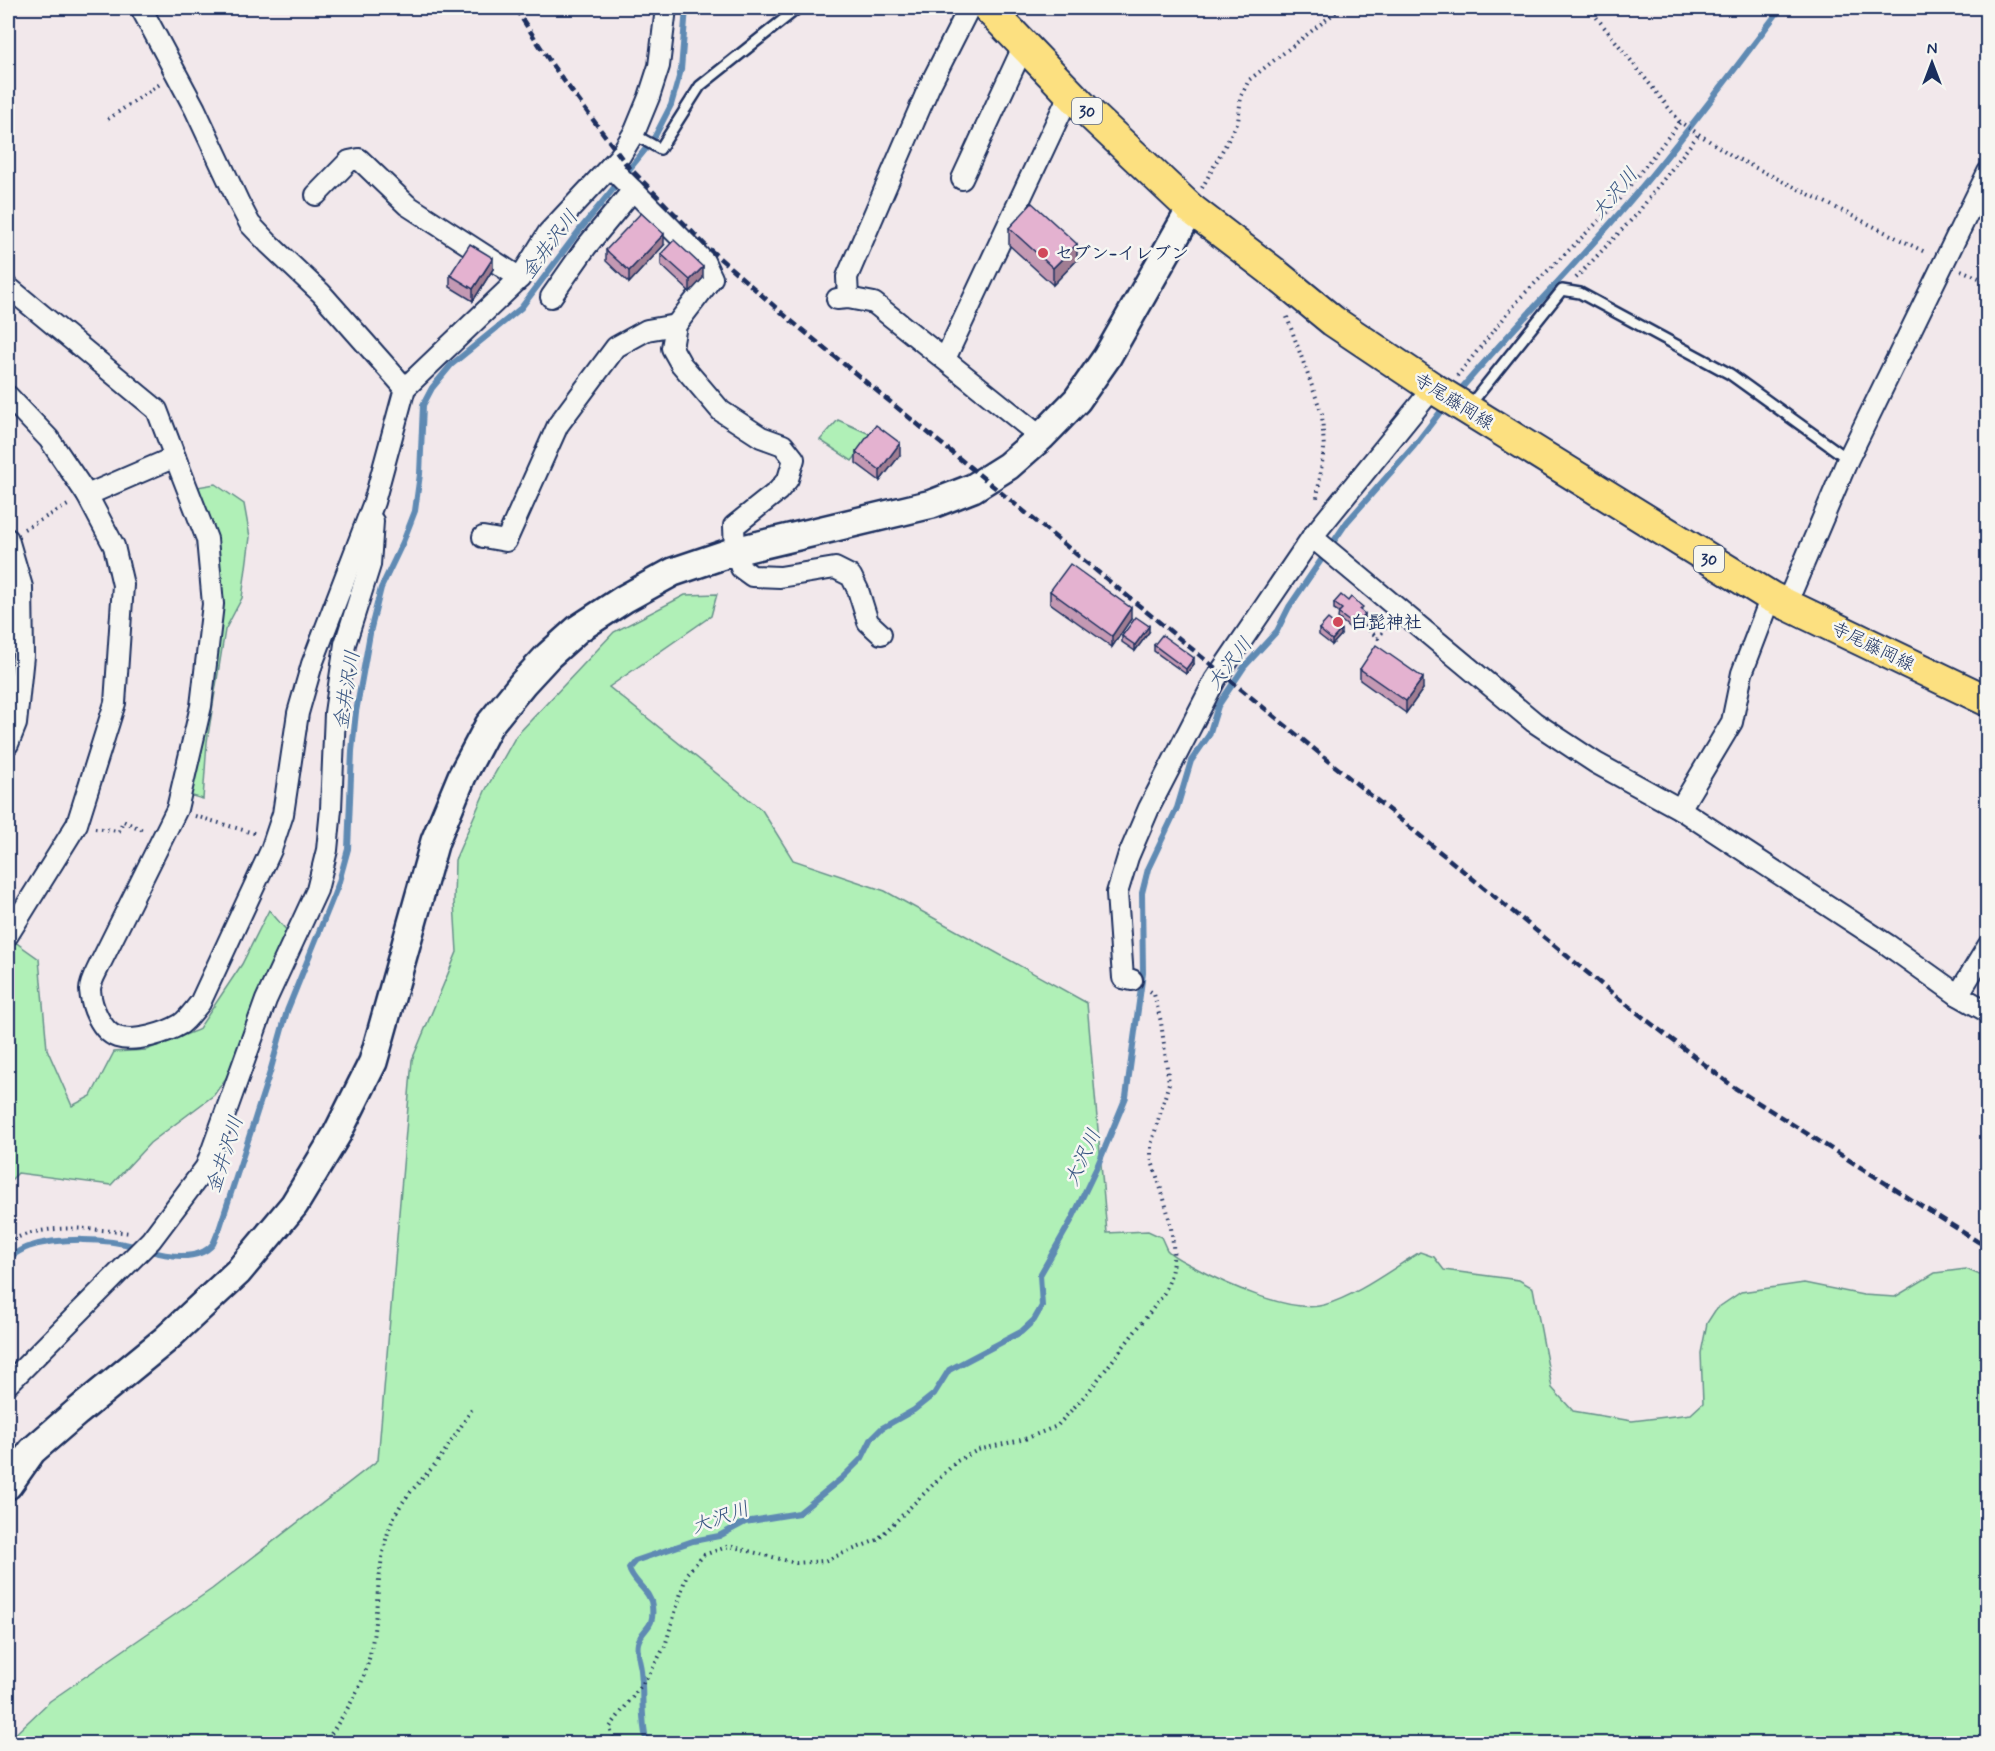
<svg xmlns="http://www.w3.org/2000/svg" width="1995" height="1751" font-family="Mynerve,'Klee One',sans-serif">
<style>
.green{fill:#b0f0b7;stroke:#66908a;stroke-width:1.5}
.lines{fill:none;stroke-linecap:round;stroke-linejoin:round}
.stream{stroke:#5f8ab3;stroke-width:6}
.lane-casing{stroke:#1b2f5e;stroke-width:14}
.street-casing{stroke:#1b2f5e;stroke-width:24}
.secondary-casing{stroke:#1b2f5e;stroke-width:32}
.primary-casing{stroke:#1b2f5e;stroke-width:34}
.path{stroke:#1b2f5e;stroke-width:4;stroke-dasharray:1.5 4.5;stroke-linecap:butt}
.lane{stroke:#f6f6f2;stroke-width:9}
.street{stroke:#f6f6f2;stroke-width:20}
.secondary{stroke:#f6f6f2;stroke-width:27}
.primary{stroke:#fce080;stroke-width:30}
.rail{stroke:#1b2f5e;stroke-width:4.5;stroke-dasharray:9 4.5;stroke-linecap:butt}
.wall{fill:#c499b3;stroke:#1b2f5e;stroke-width:1.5}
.shaded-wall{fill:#a07d92;stroke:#1b2f5e;stroke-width:1.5}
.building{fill:#e4b2d0;stroke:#1b2f5e;stroke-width:1.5}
.poi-dot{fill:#d1495b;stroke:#f6f6f2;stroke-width:2}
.labels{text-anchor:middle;stroke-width:5;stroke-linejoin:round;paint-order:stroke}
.shield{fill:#f6f6f2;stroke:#5d6b8a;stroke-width:1.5}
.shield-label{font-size:16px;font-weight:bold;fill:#1b2f5e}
.poi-label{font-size:18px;font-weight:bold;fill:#1b2f5e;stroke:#f6f6f2;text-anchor:start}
.street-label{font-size:18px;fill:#1b2f5e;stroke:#f6f6f2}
.water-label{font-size:20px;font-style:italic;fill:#385582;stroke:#f6f6f2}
</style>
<rect width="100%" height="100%" fill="#f2e8eb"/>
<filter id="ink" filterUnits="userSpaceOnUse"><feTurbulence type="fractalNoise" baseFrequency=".0167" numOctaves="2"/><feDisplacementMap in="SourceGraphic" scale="12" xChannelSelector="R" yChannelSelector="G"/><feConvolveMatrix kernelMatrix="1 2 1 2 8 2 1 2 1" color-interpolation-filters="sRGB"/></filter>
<g filter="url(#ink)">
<!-- green -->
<g class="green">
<path d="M838,420L872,435L852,461L820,440Z"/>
<path d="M215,484L244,504L250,537L242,598L225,630L207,742L203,799L189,795L205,734L216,651L220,558L215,534L197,487Z"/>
<path d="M717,594L711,616L609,687L762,810L793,860L885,891L1087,1003L1107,1233L1148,1231L1161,1237C1163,1241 1165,1246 1167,1250C1173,1257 1185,1262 1194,1267C1223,1283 1291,1314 1324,1305C1358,1295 1390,1270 1420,1252L1434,1257L1444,1270L1519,1280L1533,1288L1552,1388L1573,1411L1632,1421L1691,1414L1703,1403L1701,1353L1707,1323L1716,1309L1741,1292L1804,1283L1863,1295L1895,1297L1935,1273L1966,1269L1987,1278V1743H8V1741L50,1701L212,1589L378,1460L412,1060L457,952L454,902L455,860L485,791L516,736L614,632L685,595Z"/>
<path d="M269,910L294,939L256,1036L214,1095L150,1143L111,1185L18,1173L8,1183V960L15,942L39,959L47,1049L72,1106L91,1096L114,1052L146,1050L198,1030L242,964Z"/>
</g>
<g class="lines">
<!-- stream -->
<g class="stream">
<path d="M1460,390C1517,323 1579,262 1635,195C1686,135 1733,71 1781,8"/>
<path d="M147,1250C166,1256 198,1262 213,1244C215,1240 217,1234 219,1230L270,1072L287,1011L338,885L348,849L352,751L356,712L371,628L381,588L403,542L415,511L420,474L423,405L432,388L451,365L521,308L578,232L653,140L671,105L681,70L686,8"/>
<path d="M8,1258C14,1255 21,1249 28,1247C59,1237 106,1238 138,1247"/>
<path d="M647,1744C640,1717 644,1697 641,1670C640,1661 636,1653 638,1643C642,1627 655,1630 652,1606C651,1591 632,1582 629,1568L635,1561L693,1541L719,1536L745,1522L799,1513L842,1478L862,1458L872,1438L882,1428L914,1410L934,1394L949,1370L1021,1332L1034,1320L1042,1306L1040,1275L1071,1221L1097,1167L1126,1097L1143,973L1142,893L1148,869L1177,808L1191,761L1209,735L1218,706L1244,667L1277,631L1289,607L1347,522L1414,446L1441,411"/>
</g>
<!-- lane casing -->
<g class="lane-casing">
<g id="lane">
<path d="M633,134L660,149L700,86L798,8"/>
<path d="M1470,405L1562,290L1580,293L1730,374L1848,459"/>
</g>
</g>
<!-- street casing -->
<g class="street-casing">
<g id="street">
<path d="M141,8L195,109L239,203L250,224L269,244L321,293L405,388"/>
<path d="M610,167L704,261L712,278L676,325L672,348L681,364L721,411L761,437L783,445L794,459L788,479L778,491L734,526L735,551L741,568L752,576L780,577L835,568L851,576L858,590L868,622L881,634"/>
<path d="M962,179L1024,45"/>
<path d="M316,195L349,161L359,159L407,205L520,278"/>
<path d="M8,287L157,410L175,457"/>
<path d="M551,297L586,247L633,190"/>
<path d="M848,298L847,277L929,87L969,8"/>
<path d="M837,299L848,298L874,303L1041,437"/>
<path d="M945,359L1070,93"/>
<path d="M8,396L49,439L87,495L114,546L123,585L115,703L77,824L8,935"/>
<path d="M87,495L175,457L207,539L213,604L201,706L177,809L100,964C97,971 90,982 90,990C91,1006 101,1031 117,1037C135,1043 166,1033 181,1024C188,1019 194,1010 200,1003L271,850L283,814L298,713L312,664L374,502L405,388L520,278L548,233L620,156L635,131L649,97L659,66L666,8"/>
<path d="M483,537L506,541L558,425L616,347L647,330L676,325"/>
<path d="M1312,537L1534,722L1596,763L1680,809L1888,945L1958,995L1988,1012"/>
<path d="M8,539L22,587L23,656L16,724L8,744"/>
<path d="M1786,605L1848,459L1988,172"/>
<path d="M1680,809L1732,722L1742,673L1771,597"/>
<path d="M1132,980L1123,978L1117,893L1128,857L1149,808L1215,680L1312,537L1433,388"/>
<path d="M1958,995L1988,946"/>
<path d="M8,1384L151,1240L206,1167L266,1000L317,890L327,850L331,809L335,713L345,644L370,565L373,521"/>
</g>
</g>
<!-- secondary casing -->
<g class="secondary-casing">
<path id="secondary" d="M8,1485L32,1451L77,1412L165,1340L238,1272L294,1205L337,1134L373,1062L435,841L462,776L489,725L523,683L548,656L578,629L624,599L673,572L735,551L932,504L973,488L1008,466L1041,437L1077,400L1107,357L1191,209"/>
</g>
<!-- primary casing -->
<g class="primary-casing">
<path id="primary" d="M988,8L1084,108L1191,209L1272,271L1333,321L1433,388L1771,597L1988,701"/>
</g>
<!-- path -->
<g class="path">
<path d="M1589,8L1680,122L1734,157L1927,253"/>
<path d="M108,119L160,84"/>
<path d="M1202,188L1238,122L1241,96L1249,80L1341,8"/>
<path d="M1961,270L1988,282"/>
<path d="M1576,278L1636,215L1698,135"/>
<path d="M1287,317L1322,414L1324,449L1317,498"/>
<path d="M1457,376L1521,297L1612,208L1680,122"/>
<path d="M24,529L70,504"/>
<path d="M1364,626L1378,638L1388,625"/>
<path d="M195,816L257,834"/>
<path d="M95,828L119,831L123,821L145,831"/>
<path d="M8,1242C45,1222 91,1229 131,1233"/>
<path d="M325,1744C337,1723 353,1703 362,1681C382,1631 372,1574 391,1524C400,1501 416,1486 431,1469C447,1451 459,1428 473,1408"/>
<path d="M614,1744L610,1727L649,1675L665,1646L687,1573L704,1555L729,1546L796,1563L824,1561L877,1540L957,1461L978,1450L1025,1439L1057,1426L1089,1391L1161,1298C1188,1255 1164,1201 1151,1158V1145L1169,1083L1161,1022L1154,994L1147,989"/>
</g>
<!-- lane -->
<use href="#lane" class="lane"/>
<!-- street -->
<use href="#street" class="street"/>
<!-- secondary -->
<use href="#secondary" class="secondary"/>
<!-- primary -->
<use href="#primary" class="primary"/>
<!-- rail -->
<path class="rail" d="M515,8L553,66L626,164L708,248L789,319L1622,1001L1735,1088L1988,1248"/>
</g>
<!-- wall -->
<g class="wall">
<path d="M1009,228L1077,260L1053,285L1009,245Z"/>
<path d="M664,245L629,283L606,261V250Z"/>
<path d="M661,254L703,278L690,292L661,265Z"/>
<path d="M493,269L473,301L450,287V275Z"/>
<path d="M856,452L900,455L880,481L856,463Z"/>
<path d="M1050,591L1131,619L1112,647L1050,603Z"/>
<path d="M1334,603L1363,613L1365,619L1358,628L1353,624L1350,628L1338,618L1339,612L1334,609Z"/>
<path d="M1319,629L1341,635L1332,645L1319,635Z"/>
<path d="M1149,632L1135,651L1122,642V636Z"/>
<path d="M1154,645L1194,664L1186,674L1154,651Z"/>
<path d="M1360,669L1423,689L1406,713L1360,680Z"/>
</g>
<!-- shaded-wall -->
<g class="shaded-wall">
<path d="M664,234V245L629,283V271Z"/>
<path d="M1077,244V260L1053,285V268Z"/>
<path d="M493,258V269L473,301V289Z"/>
<path d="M703,267V278L690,292V280Z"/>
<path d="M900,443V455L880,481V470Z"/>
<path d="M1131,608V619L1112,647V636Z"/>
<path d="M1365,614V619L1358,628V622Z"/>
<path d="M1353,619V624L1350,628V622Z"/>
<path d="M1149,626V632L1135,651V645Z"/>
<path d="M1341,630V635L1332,645V640Z"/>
<path d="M1194,658V664L1186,674V669Z"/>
<path d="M1423,678V689L1406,713V701Z"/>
</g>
<!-- building -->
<g class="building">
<path d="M1032,203L1077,244L1053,268L1009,228Z"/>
<path d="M641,213L664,234L629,271L606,250Z"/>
<path d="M674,240L703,267L690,280L661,254Z"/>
<path d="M470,244L493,258L473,289L450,275Z"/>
<path d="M876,425L900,443L880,470L856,452Z"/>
<path d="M1070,564L1131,608L1112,636L1050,591Z"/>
<path d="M1341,595L1348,601L1351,597L1363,607L1360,610L1365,614L1358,622L1353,619L1350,622L1338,613L1342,609L1334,603Z"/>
<path d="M1136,617L1149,626L1135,645L1122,636Z"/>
<path d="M1328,619L1341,630L1332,640L1319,629Z"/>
<path d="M1162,635L1194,658L1186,669L1154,645Z"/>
<path d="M1376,645L1423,678L1406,701L1360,669Z"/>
</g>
</g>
<!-- markers -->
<g class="poi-dot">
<circle cx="1043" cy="253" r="6"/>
<circle cx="1338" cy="622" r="6"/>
</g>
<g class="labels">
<!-- shield labels -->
<g class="shield">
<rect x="1072" y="98" width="30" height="26" rx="4.5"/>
<rect x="1694" y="546" width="30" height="26" rx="4.5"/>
</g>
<g class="shield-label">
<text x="1087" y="117">30</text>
<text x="1709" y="565">30</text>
</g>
<!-- poi labels -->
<g class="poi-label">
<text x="1055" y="259">セブン-イレブン</text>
<text x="1350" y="628">白髭神社</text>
</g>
<!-- street labels -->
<g class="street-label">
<text transform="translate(1454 401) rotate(32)" y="6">寺尾藤岡線</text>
<text transform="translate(1873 646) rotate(26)" y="6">寺尾藤岡線</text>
</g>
<!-- water labels -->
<g class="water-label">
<text transform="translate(1614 193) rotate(-50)" y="7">大沢川</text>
<text transform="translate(549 244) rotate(-53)" y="7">金井沢川</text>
<text transform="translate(1229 663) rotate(-52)" y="7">大沢川</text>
<text transform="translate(346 690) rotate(-81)" y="7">金井沢川</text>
<text transform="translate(224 1154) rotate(-72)" y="7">金井沢川</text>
<text transform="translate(1082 1157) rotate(-65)" y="7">大沢川</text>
<text transform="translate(720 1517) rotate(-19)" y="7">大沢川</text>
</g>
</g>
<!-- margin -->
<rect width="1995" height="1751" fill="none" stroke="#f6f6f2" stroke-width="30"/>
<rect x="15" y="15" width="1965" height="1721" fill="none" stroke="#1b2f5e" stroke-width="2" filter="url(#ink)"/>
<!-- north arrow -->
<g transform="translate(1932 63)" stroke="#f6f6f2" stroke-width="4.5" paint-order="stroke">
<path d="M0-4.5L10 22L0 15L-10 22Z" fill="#1b2f5e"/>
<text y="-9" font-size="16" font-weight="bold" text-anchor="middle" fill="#1b2f5e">N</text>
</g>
</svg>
